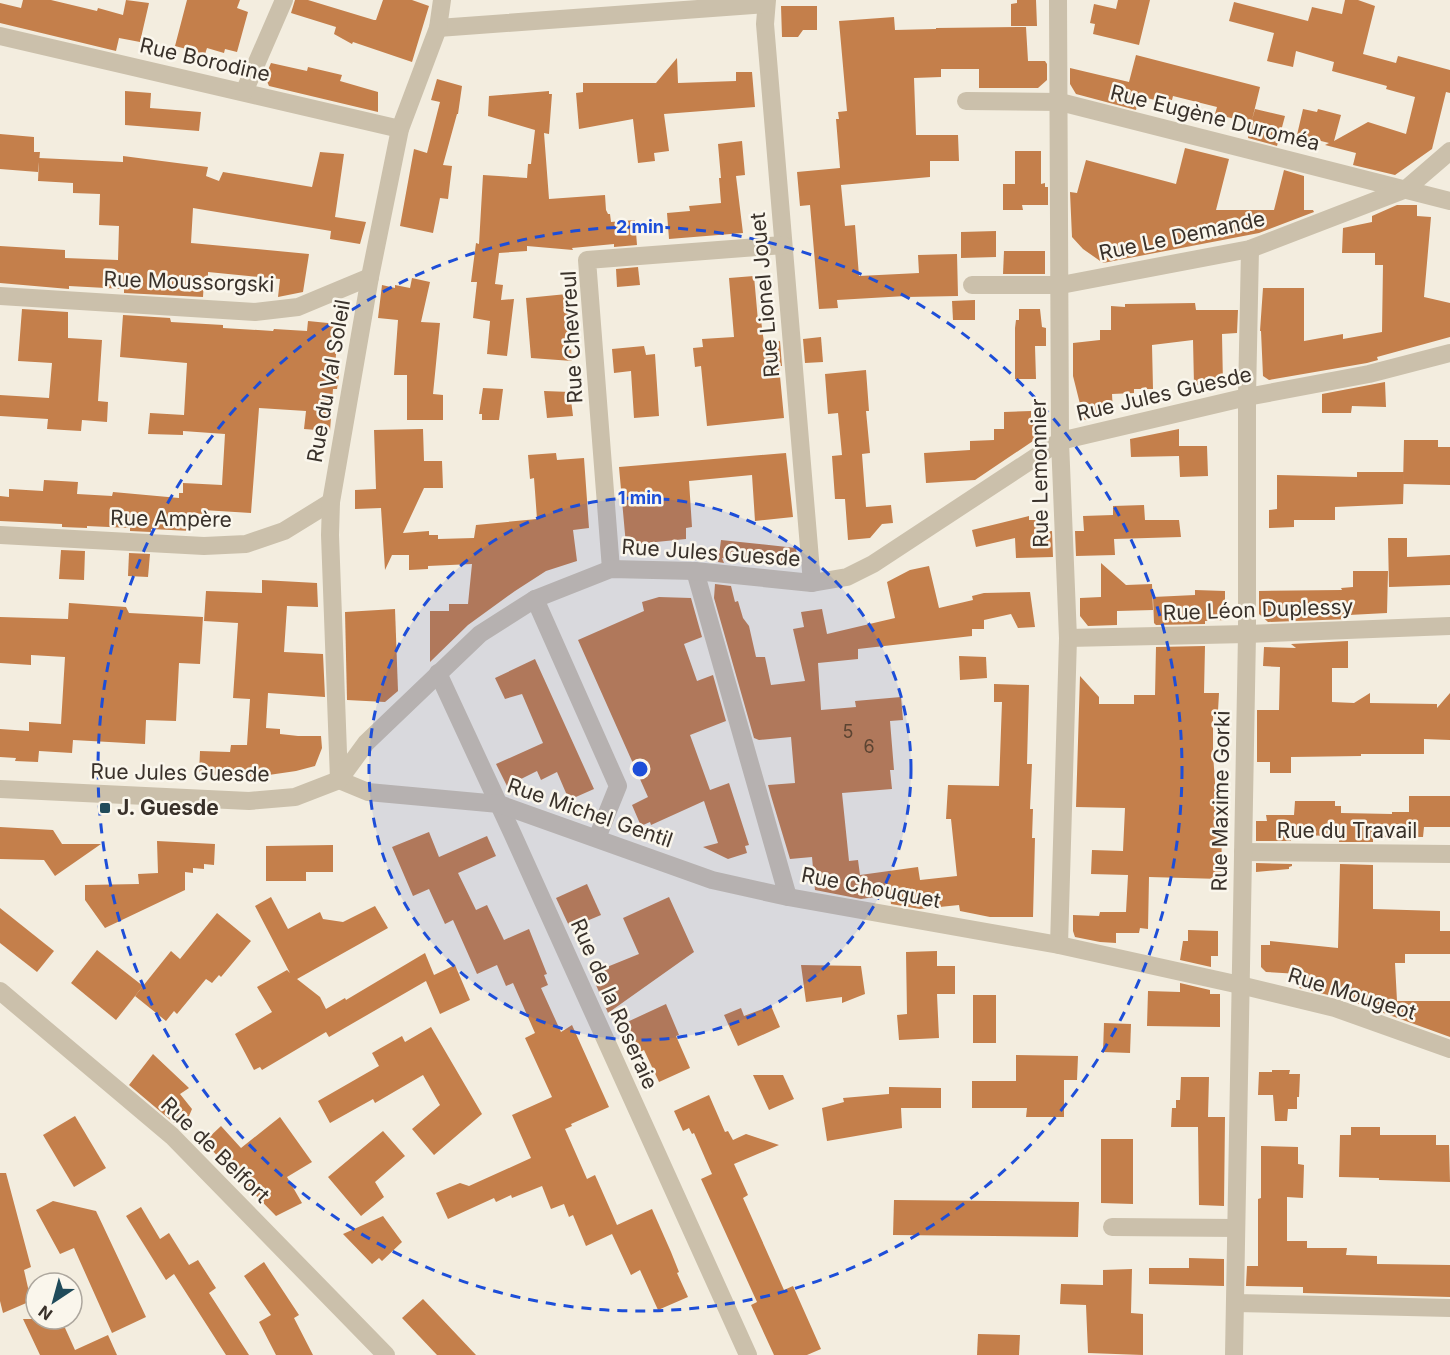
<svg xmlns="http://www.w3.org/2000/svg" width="1450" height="1355" font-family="Inter,sans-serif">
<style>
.building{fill:#c47f4b}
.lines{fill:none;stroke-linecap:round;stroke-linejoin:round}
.minor{stroke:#cbc0ab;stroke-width:18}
.ring{fill:none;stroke:#1d4ed8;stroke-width:3;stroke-dasharray:10 8}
.poi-dot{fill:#204b5a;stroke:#faf6ec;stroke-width:2}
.labels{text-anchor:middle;stroke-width:5;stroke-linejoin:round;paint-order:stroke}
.number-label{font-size:18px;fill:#5c4432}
.street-label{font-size:21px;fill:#39312a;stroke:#faf6ec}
.poi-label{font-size:21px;font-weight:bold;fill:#39312a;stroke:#faf6ec;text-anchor:start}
.centre{fill:#1d4ed8;stroke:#faf6ec;stroke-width:3}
.ring-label{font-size:18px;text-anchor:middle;font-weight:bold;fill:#1d4ed8;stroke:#faf6ec;stroke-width:5;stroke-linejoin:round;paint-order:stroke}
</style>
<rect width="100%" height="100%" fill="#f3eddf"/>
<!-- building -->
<g class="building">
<path d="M23,0H51L97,11L98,8L123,15L126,0L149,3L140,42L119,38L116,51L0,23V3L21,8Z"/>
<path d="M187,0H240L237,8L248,12L237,52L225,49L224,53L207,48L205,54L175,46Z"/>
<path d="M295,0H308L374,20H376L383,0H412L429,6L412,62L353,42L352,44L334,34L336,27L291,13Z"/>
<path d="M1017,0H1036L1037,26H1011V4L1017,3Z"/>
<path d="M1118,0H1150L1139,45L1093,34L1095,24L1090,23L1094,4L1116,9Z"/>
<path d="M1345,0H1358L1375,6L1363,54L1396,63L1398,56L1450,70V93L1446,92L1432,149L1395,175L1353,165L1356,153L1325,145L1329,143L1297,135L1303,109L1317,112L1318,109L1341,115L1334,141L1368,122L1406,134L1415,97L1386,89L1387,86L1332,71L1334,62L1296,51L1293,67L1267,61L1274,33L1229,21L1234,2L1308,21L1312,7L1342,14Z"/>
<path d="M781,6H817V30H803L798,37H782Z"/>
<path d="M894,17L895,30L936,29V28L1026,27L1028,61H1045L1047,64V80L1038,88H979V69H941V77L914,78L916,135H958L959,161H930V177L841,185L845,226L855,225L859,276L919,273L918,255L957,254L958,296L906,297V296L837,300L838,308L819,309L810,205L800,206L797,172L840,168L836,119H839L838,112L847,111L839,21Z"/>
<path d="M1136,55L1260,87L1252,120L1255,109L1285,116L1277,146L1248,138L1251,123L1215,114L1217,107L1173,96L1171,104L1139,96L1136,110L1076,94L1070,84V68L1129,82Z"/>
<path d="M677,58L678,83L736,81V72H752L755,107L664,114L669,151L654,153L655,161L638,163L633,119L579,129L576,93L583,92V83H656Z"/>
<path d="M271,63L307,71L308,67L342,75L340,81L378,92V112L269,86L265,77Z"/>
<path d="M437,79L462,86L458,114H457L443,165L452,166L448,199L440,198L433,233L400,226L414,149L427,153L440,102L431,100Z"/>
<path d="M125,91L151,93L150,108L201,112L199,131L125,125Z"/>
<path d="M549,91V94H552L549,134L544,133L549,199L605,195L606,210L608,214H610L611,222L635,220L637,245L614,247V244L572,248L573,250L527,246V251L499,253L495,284L503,285L501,300L514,299L507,356L487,354L490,321L473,318L477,282H471L476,243L479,244L483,175L527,178L528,164H531L535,130L488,116L489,96Z"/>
<path d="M0,134L34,137V152H40L38,172L0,169Z"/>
<path d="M742,141L745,175L736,176L743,233L669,239L667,213L690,211L689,206L721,203L719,178L727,177L721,178L718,144Z"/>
<path d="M1185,148L1229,159L1216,210H1274L1284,170L1304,176V210H1313L1314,212L1259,233L1103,263L1083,249L1072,237L1070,192L1077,193L1086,160L1176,184Z"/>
<path d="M1015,151H1041V184L1045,183V187H1048V205H1022L1023,210H1003V184H1015Z"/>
<path d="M320,152L344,154L335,217L366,222L360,244L330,239L331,231L193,208L191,243L309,254L303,292L278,297L280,279L208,272V280H204L203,297L124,293V289L69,286V289L0,283V246L65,250V258L118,260L119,226L99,225L100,194L73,193V183L38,181L39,158L123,162V156L208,167L206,176L219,181L223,172L312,187Z"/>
<path d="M1397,205H1417V216L1431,217L1424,297L1450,303V337L1377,357L1378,360L1367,363L1269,380L1263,376L1261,331H1260L1263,288H1304V341L1343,334V339L1382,332L1383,265H1375V253H1342L1343,228L1372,222V216Z"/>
<path d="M996,231V257L961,258V232Z"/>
<path d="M1004,251H1045V274H1003Z"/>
<path d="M638,267L640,285L617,287L616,269Z"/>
<path d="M754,276L758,321L761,320L764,343L780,341L782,366H779L784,418L707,426L701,366L695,367L693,348L703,347L702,339L734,337L729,278Z"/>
<path d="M412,278L430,282L421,322L440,323L433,394L443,395V420H407V375H394L398,320L378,318L382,285L395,288V285L410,288Z"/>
<path d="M567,294L572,361L531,358L526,298Z"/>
<path d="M975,300V320H953L952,301Z"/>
<path d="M1195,303L1196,310H1238L1237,333L1222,334L1223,385H1194L1193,340L1152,345L1153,389H1134V393L1112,394L1113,412L1084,420L1073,376V343L1100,340V330H1111V306L1125,307V304Z"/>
<path d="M22,309L68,312V338L102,340L98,401L108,402L107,422L82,420L81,431L47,429L48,419L0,416V395L49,398L52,363L18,361Z"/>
<path d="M1019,309H1040L1042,327L1046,328V346H1035L1036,379H1015V328L1016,320H1019Z"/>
<path d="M123,315L170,318L171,322L223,325V328L273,331L274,329L307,331L308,321L338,324L335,369H340L337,389H333L330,431L304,429L306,411L259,408L251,513L203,510V514L192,513L191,531L151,529V532L130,531V528L87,526V528L62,527V524L0,521V496L9,497V489L43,491L44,480L78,482L77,494L112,496L113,492L179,498V493H183V483L222,485L225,434L183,431V435L148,434L150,413L184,415L187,363L120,357Z"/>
<path d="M821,337L823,362L805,363L803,339Z"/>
<path d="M644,346L646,355L655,354L659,416L634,418L631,371L614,373L612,349Z"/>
<path d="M866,370L869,411H866L870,453L862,454L866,507L891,505L893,523L882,524L870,538L848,540L845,499H835L832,456L842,455L838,413L828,414L825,374Z"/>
<path d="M1385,382L1386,407L1352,406L1351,413H1322V394Z"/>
<path d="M483,388L503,389L499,420H482V414H479Z"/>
<path d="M544,391L570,392L573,416L547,418Z"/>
<path d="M1031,411V423H1036V439L975,480L926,483L924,453L970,450V441L994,440V429H1004V412Z"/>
<path d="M423,429L424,461H442L443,488H424L403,533L429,531V535H438V539L474,538L476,525L537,519L534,478L530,479L528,455L556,453L557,460L584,458L589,528L573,530L577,561L546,571L515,591L468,625L430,662V611H449V604H468L472,564L428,566V569L409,570V555H392L385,570L381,508L355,509V490L376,489L374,430Z"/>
<path d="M1179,429V446H1207L1208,476L1180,477L1179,456L1131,457L1130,439Z"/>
<path d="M1404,440H1438V447H1450V485L1403,484Z"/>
<path d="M786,453L793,517L755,521L752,475L689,481L692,527L686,528V539L626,545L619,467Z"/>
<path d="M1357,472H1404L1403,504L1335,507V520H1294V527L1269,528V510L1277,509V475L1357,477Z"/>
<path d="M1144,505L1145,520H1179L1181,537L1114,539L1115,555L1076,556L1075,531H1084L1083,516L1113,515V506Z"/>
<path d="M1029,516V520H1043V532L1052,531L1053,557L1016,558L1015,538L976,547L972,530Z"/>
<path d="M1388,538H1407V557L1450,555V585L1389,587Z"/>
<path d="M721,540L796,548L798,565L722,558L724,563L718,562Z"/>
<path d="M61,550L85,551L84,580L59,579Z"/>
<path d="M129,553L150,554L148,577L128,576Z"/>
<path d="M1101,563L1126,585L1152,584L1153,610L1117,611V625L1088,626L1080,616V598L1101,597Z"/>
<path d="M929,566L939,608L973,600L972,596L984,593L1030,592L1035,627L1018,628L1011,614L984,620V629H972V636L858,649V659L818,663L821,710L856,707L855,701L901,697L903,720L890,721L894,770H890L892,789L842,793L849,861L858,860L860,875L918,867L920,880L957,876L951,819H946L948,785L999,786L1002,702H994V684L1029,685L1027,764H1032L1030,809H1033L1032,838H1035L1033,917H990L960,911L959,905L920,909L891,904L890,895L861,899L815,890L812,857L790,859L771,796L768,785L795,783L791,737L759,740L754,738L714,598L715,584L731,586L735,602L738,601L743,618L749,626L756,657H765L771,685L805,681L793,629L804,627L801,612L822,609L827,634L895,618L887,582L910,570Z"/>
<path d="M1353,571H1388L1387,613L1349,615V619L1268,622L1259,614V591L1342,590L1341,588L1353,587Z"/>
<path d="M262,580L317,583L318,607L287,606L284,652L323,654L325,697L268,693L266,728L280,729V734L298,736H321L322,748L315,766L296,771L255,777L199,774L200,751L230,752L231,745H247L250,699L233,698L238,623L204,621L206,591L262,593Z"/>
<path d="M1195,590L1225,591V620L1205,621V624L1156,625L1154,623L1153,597L1195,595Z"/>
<path d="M659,597L691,598L702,637L684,644L697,681L713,675L726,721L690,735L710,790L729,783L749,845L745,846L747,853L728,859L703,847L718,843L704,801L651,825L650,822L641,826L632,805L648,797L578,640L644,611L642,602Z"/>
<path d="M69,603L126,607L129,613L203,617L200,664L179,663L176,721L146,720L145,744L73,740L72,753L39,751L38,762L15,761L16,758L0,757V729L29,731V722L61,724L65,657L31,655V665L0,663V617L68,619Z"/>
<path d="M395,609L398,691L385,702L347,700L345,612Z"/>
<path d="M1348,641V668H1332V702L1354,703L1370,693V703L1437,704V708L1450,693V740L1424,739V754H1361V756L1291,757V773H1270V762H1257V710H1279L1280,667L1263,666L1264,647L1296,648L1291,644Z"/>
<path d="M1205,646L1204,693H1219L1218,711H1213V754L1216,796L1215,831H1222L1221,879L1149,877L1148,929L1140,928L1139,933H1116V943L1100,942L1075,937L1073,931V915L1099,916L1100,912H1126L1128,875L1091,874L1092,850L1123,851L1125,808L1076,807L1080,676L1099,697V704H1134V695H1155L1156,647Z"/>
<path d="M959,656L986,657L987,678L960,680Z"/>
<path d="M535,659L594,789L569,800L557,772L541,780L537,771L507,786L496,764L543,743L522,694L505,699L495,678Z"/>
<path d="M1409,796H1450V827H1424L1423,837H1373V842H1339V836L1290,835L1291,841H1256V821H1267L1266,815H1294L1295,801H1335V806H1341V813L1392,814V812H1409Z"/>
<path d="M0,827L53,830L62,844H101L55,876L44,860L0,859Z"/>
<path d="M429,832L439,857L487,836L496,856L458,873L476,910L487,905L504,940L529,929L547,974L544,975L548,985L541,988L561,1032L572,1025L609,1107L571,1124L572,1126L565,1129L587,1179L595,1175L617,1225L652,1209L671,1252L679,1272L677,1273L688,1297L658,1310L640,1270L631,1275L612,1234L586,1246L573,1215L569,1217L564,1204L551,1209L542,1186L512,1198L511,1195L496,1202L494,1198L448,1219L436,1193L460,1183L469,1186L531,1158L512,1115L552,1097L525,1038L535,1033L513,983L506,986L497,965L477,974L453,920L445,924L429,889L413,896L392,847Z"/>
<path d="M157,841L215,844L214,865L204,864V869L193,868V873L185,872V890L105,928L85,900V885L139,884L138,874L158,873Z"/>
<path d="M333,845V872H306V881H266V846Z"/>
<path d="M1256,863L1292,864V866L1289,867V869L1256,872Z"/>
<path d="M1340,864L1373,865V909L1440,911V931H1450V954H1405V963H1395L1397,1001H1450V1037L1345,999L1299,988V974L1266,972L1261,967V945H1270V941L1338,948Z"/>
<path d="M587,884L601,915L570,928L556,898Z"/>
<path d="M271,897L288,929L320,912L323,919L343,922L375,906L388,928L297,979L320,997L326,1009L345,998L346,1000L425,953L434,975L455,965L470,1000L440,1014L426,981L329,1037L326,1032L262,1070L260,1067L254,1070L235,1034L272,1012L257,987L287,970L290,973L255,906Z"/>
<path d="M669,897L694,952L608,1013L593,978L603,974L602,969L639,954L623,918Z"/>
<path d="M0,908L54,951L37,972L0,943Z"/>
<path d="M217,913L251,941L221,977L219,975L212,983L206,979L177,1014L174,1011L166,1021L135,996L171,951L180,959Z"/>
<path d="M1188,930L1218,931V956H1211V967L1180,960L1183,941H1188Z"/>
<path d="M97,950L143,986L116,1020L71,983Z"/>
<path d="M937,951V966H955V994H937L939,1038L899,1040L897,1015L907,1014L906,952Z"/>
<path d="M801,965L861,966L865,994L842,1003V997L806,1002Z"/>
<path d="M1180,983L1210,990V994H1220V1027L1147,1026L1148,991L1180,992Z"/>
<rect x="973" y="995" width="23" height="48"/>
<path d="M666,1004L679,1035L676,1036L690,1068L659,1082L644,1050L638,1053L625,1023Z"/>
<path d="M771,1006L780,1027L738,1046L724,1015L741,1008L744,1016Z"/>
<path d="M1104,1023L1131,1024L1130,1053L1103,1052Z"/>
<path d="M431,1027L482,1114L434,1155L412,1129L440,1105L423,1075L375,1103L373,1099L330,1123L318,1101L379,1066L372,1053L402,1036L405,1042Z"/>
<path d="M153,1054L189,1088L180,1094L192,1109L186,1123H174L129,1085Z"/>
<path d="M1016,1055L1078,1056L1077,1080H1064V1117H1026L1027,1108H972V1081H1016Z"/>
<path d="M1272,1070H1290L1289,1074H1300L1299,1097H1297V1109H1288L1287,1121H1275L1273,1095H1258L1259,1072H1272Z"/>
<path d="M753,1075H783L794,1099L769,1110Z"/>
<path d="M1181,1077H1209L1208,1117H1225L1224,1206L1199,1205L1198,1127H1171L1172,1108H1176V1100H1180Z"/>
<path d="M889,1087L941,1088V1108H901L902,1128L827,1141L822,1108L844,1102L843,1098L889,1094Z"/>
<path d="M709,1095L725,1132L728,1131L733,1140L746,1134L779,1145L734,1164L748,1195L743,1198L784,1290L793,1286L821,1349L807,1355H774L751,1305L757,1302L701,1179L712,1174L694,1133L692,1134L689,1128L683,1131L674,1111Z"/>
<path d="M75,1116L106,1168L74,1187L43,1135Z"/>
<path d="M280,1117L312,1162L287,1177L302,1203L276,1216L204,1142L221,1126L241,1148Z"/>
<path d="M1351,1127H1380V1135H1436V1145H1449L1450,1182L1379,1180V1178L1339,1177L1340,1135H1351Z"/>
<path d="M383,1131L405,1156L375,1182L384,1197L361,1216L328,1177Z"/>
<path d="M1101,1139H1133V1204L1101,1203Z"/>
<path d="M1261,1146L1298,1147V1164L1304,1165L1303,1198L1287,1197V1241H1307V1248H1347L1346,1255L1377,1256V1264L1450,1265V1297L1303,1293V1287L1246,1286L1247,1266H1258V1199L1261,1198Z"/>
<path d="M0,1173H6L31,1267L24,1270L31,1301L3,1313L0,1301Z"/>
<path d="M894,1200L1079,1202L1078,1237L893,1235Z"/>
<path d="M53,1201L96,1211L146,1317L112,1333L74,1248L60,1254L36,1210Z"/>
<path d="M141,1207L160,1239L169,1233L189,1265L198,1260L216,1288L209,1293L249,1355H226L174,1274L166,1280L126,1216Z"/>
<path d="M383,1216L402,1242L382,1261L379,1258L372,1264L343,1234Z"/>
<path d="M1189,1258L1224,1259V1286L1149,1284V1268H1189Z"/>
<path d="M264,1262L299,1315L294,1318L313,1355H276L259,1322L271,1315L244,1276Z"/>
<path d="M1132,1269L1131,1313L1143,1314V1355L1088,1353L1086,1305L1060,1304L1061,1284L1103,1285V1270Z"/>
<path d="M423,1299L476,1355H437L402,1318Z"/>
<path d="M23,1319H61L75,1350L108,1335L117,1355H40Z"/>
<path d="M978,1334L1020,1335L1019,1355H977Z"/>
</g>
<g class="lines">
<!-- minor -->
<g class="minor">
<path d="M767,0L765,24L812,583"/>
<path d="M1058,0L1060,441L1068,638L1059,945"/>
<path d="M438,28L766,4"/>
<path d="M0,36L400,129"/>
<path d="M244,92L284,0"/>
<path d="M966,101L1060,102L1450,201"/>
<path d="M972,285H1061L1250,249L1406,189L1450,151"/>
<path d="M0,296L255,312L298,307L370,277"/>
<path d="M0,535L204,546L246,544L284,531L331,502"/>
<path d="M611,569L587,260L783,245"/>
<path d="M695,571L788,897"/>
<path d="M535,599L618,786L597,838"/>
<path d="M1068,638L1247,634L1450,626"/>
<path d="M438,673L513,835L748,1355"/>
<path d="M339,780L368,792L499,804L712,880L788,897L1059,945L1240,985L1335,1008L1450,1049"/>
<path d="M339,780L330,535L331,502L370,277L400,129L438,28L442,0"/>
<path d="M0,789L249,801L295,797L339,780L366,743L480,634L535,599L611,569L695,571L812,583L847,577L873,564L1060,441L1247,397L1369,374L1450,353"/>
<path d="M1243,852L1450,854"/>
<path d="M0,991L172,1136L386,1355"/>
<path d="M1112,1227L1236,1228"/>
<path d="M1235,1303L1450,1308"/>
<path d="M1234,1355L1247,634V397L1250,249"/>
</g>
</g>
<!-- distance rings -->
<circle cx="640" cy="769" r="271" fill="#1d4ed8" fill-opacity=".12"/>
<g class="ring">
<circle cx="640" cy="769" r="271"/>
<circle cx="640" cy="769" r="542"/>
</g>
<!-- markers -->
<rect class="poi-dot" x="99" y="802" width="12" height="12" rx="3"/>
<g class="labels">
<!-- number labels -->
<g class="number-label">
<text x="848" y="738">5</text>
<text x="869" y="753">6</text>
</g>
<!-- street labels -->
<g class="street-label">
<text transform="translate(205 60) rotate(13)" y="7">Rue Borodine</text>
<text transform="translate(1215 118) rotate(14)" y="7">Rue Eugène Duroméa</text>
<text transform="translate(1182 236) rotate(-12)" y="7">Rue Le Demande</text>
<text transform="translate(189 282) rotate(2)" y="7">Rue Moussorgski</text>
<text transform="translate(765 295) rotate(-95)" y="7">Rue Lionel Jouet</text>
<text transform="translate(572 337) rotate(-93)" y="7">Rue Chevreul</text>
<text transform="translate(329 381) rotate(-80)" y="7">Rue du Val Soleil</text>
<text transform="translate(1164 394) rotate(-13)" y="7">Rue Jules Guesde</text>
<text transform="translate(1040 473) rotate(-91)" y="7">Rue Lemonnier</text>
<text transform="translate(171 519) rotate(1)" y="7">Rue Ampère</text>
<text transform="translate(711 553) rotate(4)" y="7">Rue Jules Guesde</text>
<text transform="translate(1258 610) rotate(-2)" y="7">Rue Léon Duplessy</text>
<text transform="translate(180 773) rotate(1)" y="7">Rue Jules Guesde</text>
<text transform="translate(1221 801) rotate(-89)" y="7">Rue Maxime Gorki</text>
<text transform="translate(590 813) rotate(19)" y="7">Rue Michel Gentil</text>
<text x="1347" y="838">Rue du Travail</text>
<text transform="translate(871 888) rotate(11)" y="7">Rue Chouquet</text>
<text transform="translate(1352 994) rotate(17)" y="7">Rue Mougeot</text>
<text transform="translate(614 1004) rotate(66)" y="7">Rue de la Roseraie</text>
<text transform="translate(215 1150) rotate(44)" y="7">Rue de Belfort</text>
</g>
<!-- poi labels -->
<g class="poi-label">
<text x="117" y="815">J. Guesde</text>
</g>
</g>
<circle cx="640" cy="769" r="9" class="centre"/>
<g class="ring-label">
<text x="640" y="233">2 min</text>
<text x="640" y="504">1 min</text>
</g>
<!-- north arrow -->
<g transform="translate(54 1301) rotate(216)"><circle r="28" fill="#faf6ec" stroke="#ada79e" stroke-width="1.5"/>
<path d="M0-4.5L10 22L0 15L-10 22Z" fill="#204b5a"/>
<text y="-9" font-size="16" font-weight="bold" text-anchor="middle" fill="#39312a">N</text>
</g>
</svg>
